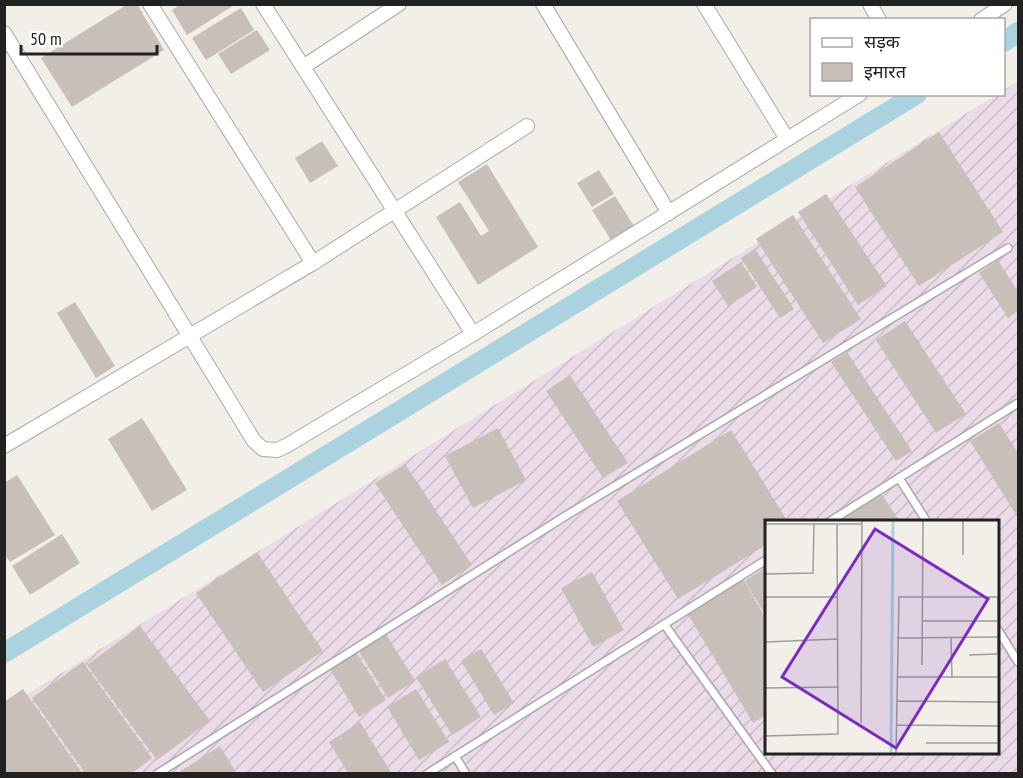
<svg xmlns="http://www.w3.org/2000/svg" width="1023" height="778" font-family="'PT Sans Narrow','Noto Sans Devanagari',sans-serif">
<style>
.industrial{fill:url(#industrial-furrows);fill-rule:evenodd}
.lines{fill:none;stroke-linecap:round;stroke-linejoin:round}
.canal{stroke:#aad3df;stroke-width:20}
.building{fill:#c7bfb8}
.service-casing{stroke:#a9a9a9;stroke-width:10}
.minor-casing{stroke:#a9a9a9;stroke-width:16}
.service{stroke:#fff;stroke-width:7}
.minor{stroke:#fff;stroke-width:14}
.inset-river{fill:none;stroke:#aad3df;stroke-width:3}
.inset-road{fill:none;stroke:#9f9d99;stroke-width:1.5}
.view{fill:#7b2cbf;fill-opacity:0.15;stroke:#7b2cbf;stroke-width:3}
.inset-edge{fill:none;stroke:#222;stroke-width:3}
</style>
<defs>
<pattern id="industrial-furrows" width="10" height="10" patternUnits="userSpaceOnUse" patternTransform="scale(1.5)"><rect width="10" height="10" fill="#ebdbe8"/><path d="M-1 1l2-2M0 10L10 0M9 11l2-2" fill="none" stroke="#c9bcc7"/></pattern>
</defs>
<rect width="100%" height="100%" fill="#f2efe9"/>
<!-- industrial -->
<path class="industrial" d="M1018,81V773L5,774V708L996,95L1004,94V90ZM766,522H998V752H766Z"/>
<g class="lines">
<!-- canal -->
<g class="canal">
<path d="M1004,42L1018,32"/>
<path d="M4,653L917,94"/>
</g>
</g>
<!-- building -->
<g class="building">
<path d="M128,4H137L164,50L72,107L41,58Z"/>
<path d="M181,4H236L187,35L172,10Z"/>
<path d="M241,8L254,30L206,60L192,38Z"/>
<path d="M257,30L270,50L231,74L218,54Z"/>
<path d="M939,132L1003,232L919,286L855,187Z"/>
<path d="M322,141L338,166L310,183L295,158Z"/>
<path d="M487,164L538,247L478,285L436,217L460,202L481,236L489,231L458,182Z"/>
<path d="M599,170L614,194L592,207L577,183Z"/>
<path d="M826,194L887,286L858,305L798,212Z"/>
<path d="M615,196L634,226L611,240L592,210Z"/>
<path d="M793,215L861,319L823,343L756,239Z"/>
<path d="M755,249L794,309L780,318L741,258Z"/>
<path d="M998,260L1018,292V311L1008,318L979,273Z"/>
<path d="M741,262L757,287L728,306L712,281Z"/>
<path d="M75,302L115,366L96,378L57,313Z"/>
<path d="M905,321L966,414L936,433L876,340Z"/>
<path d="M847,352L912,451L896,461L831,362Z"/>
<path d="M570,375L628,463L603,478L546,391Z"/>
<path d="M142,418L187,490L152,511L108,439Z"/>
<path d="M999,423L1018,453V518L970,441Z"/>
<path d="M498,428L526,480L473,508L445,456Z"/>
<path d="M731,430L788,522H766V545L678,599L617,501Z"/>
<path d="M405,464L472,565L442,585L375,483Z"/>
<path d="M17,475L55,535L10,562L4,554V483Z"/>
<path d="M881,493L900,522H842L841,520Z"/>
<path d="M62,534L80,563L30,595L12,566Z"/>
<path d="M257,552L323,651L263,692L196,593Z"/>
<path d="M766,567V616L745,581Z"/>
<path d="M592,572L624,630L593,647L561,588Z"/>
<path d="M742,577L766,619V715L753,723L686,611Z"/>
<path d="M140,626L210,721L157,760L87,665Z"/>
<path d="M384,631L415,681L388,698L357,648Z"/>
<path d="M354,649L386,700L359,717L328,666Z"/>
<path d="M481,649L514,703L494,715L461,661Z"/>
<path d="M445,659L481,717L452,735L416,677Z"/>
<path d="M83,662L152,758L131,774H86L32,698Z"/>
<path d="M23,689L83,774H4V702Z"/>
<path d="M416,689L449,742L419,760L387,707Z"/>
<path d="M360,722L392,774H349L329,742Z"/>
<path d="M220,746L237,774H176Z"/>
</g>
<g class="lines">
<!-- service casing -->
<g class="service-casing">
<g id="service">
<path d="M899,478L927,522"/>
<path d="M829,522L1018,403"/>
<path d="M664,624L772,774"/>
<path d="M998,630L1018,662"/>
<path d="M455,756L466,774"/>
<path d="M157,774L567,515L1008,248"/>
<path d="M427,774L766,560"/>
</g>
</g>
<!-- minor casing -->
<g class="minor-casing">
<g id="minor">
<path d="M150,4L313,263"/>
<path d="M263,4L473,334"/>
<path d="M543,4L669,213"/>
<path d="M704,4L787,139"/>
<path d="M870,4L879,20"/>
<path d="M981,20L1005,4"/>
<path d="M4,33L254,441L263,449L277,450L286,446L473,334L860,94"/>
<path d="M303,67L399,4"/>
<path d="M4,446L313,263L527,126"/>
</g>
</g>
<!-- service -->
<use href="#service" class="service"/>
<!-- minor -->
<use href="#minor" class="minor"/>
</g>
<!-- overview -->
<g transform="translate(765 520)">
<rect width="234" height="234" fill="#f2efe9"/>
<path class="inset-river" d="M126,233L128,1"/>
<path class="inset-road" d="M198,1V35M0,4H97M0,54L48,53L49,3M0,77H72M157,101H233M186,117L187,158M132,118L234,117M0,122L72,119M233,134V77M204,135L232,134M157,145L158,1M132,157H234M0,168L72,167M132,181L234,182M96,203L97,1M132,205L234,206M0,216L73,214L72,4M161,223H234M131,233L134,77H234"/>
<path class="view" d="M110,9L223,79L131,228L17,157Z"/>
<rect width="234" height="234" class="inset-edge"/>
</g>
<!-- border -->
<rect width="1023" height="778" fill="none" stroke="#222222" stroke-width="12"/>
<!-- legend -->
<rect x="810" y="18" width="195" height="78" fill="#ffffff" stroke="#a7a7a7" stroke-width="1.5"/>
<rect x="822" y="38" width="30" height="9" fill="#ffffff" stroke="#a7a7a7" stroke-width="1.5"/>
<text x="864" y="48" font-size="18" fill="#222222">सड़क</text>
<rect x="822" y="63" width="30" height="18" fill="#c7bfb8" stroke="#a7a7a7" stroke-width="1.5"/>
<text x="864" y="78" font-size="18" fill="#222222">इमारत</text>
<!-- scale -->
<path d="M21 45v9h136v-9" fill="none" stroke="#222222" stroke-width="3"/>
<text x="30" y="45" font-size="18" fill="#222222" stroke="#ffffff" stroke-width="4.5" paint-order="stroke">50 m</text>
</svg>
